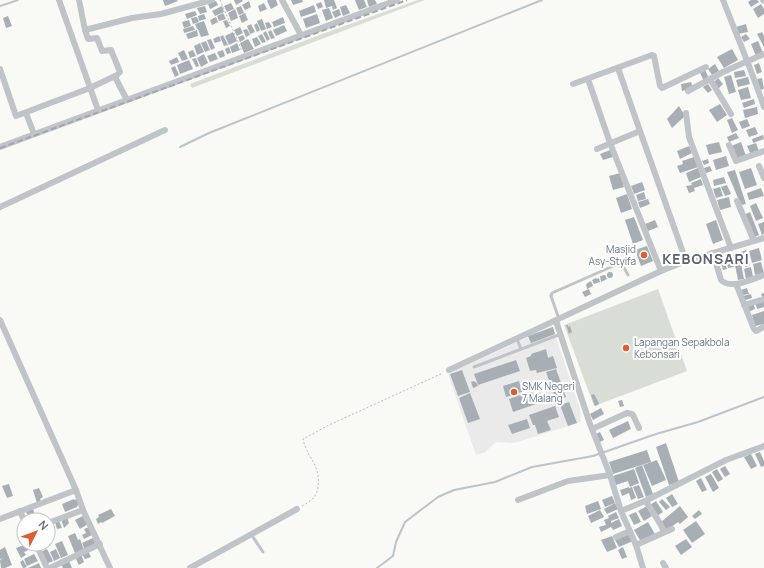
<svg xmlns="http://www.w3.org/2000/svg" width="764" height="568" font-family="Manrope,sans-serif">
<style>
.built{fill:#e9eae9}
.green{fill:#d8ddd6}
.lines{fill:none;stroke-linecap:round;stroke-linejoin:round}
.stream{stroke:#bac4c9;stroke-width:2}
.building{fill:#a7afb5}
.path{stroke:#babdc0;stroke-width:1;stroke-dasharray:2 2;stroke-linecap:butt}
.lane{stroke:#bfc4c8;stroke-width:3}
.street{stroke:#bfc4c8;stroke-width:6}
.rail{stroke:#a1a8ad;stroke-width:2;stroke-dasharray:6 3;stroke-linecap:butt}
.poi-dot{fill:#db5e33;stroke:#fff;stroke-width:1.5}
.labels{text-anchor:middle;stroke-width:4;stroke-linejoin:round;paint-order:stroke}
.poi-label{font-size:10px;fill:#657480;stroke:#fff;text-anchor:start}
.district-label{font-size:14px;font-weight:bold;letter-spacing:1px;fill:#57626b;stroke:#fff}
</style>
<rect width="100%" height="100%" fill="#f9f9f6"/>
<!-- built -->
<path class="built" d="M552,326L580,409L581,422L514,443L496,442L485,452L476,455L448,374Z"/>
<!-- green -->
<g class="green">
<path d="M418,0H425L192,88L190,84L333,30Z"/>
<path d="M658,289L687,371L594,406L564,325Z"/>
</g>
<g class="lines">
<!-- stream -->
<g class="stream">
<path d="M0,6L18,0"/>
<path d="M180,147L209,133L542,0"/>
<path d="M377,568L393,556L396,542L405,522L438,497L454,490L495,482L532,467L593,456L656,434L698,422L764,397"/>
</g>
</g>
<!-- building -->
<g class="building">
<path d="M163,0H177L178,1L165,6Z"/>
<path d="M234,0H242L243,1L236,5Z"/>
<path d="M268,0H276L278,5L271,9L267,1Z"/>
<path d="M291,0H302L303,2L293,5Z"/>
<path d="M324,0H334L337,8L333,10L332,6L326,8Z"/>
<path d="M355,0H364L367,7L359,10Z"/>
<path d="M367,0H375L377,4L369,7Z"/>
<path d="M751,0H757L759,2L751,7L748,2Z"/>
<path d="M216,1L218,5L210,9L208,4Z"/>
<path d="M249,1L251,7L245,10L242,5Z"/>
<path d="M321,2L323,7L318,9L316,4Z"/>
<path d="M231,3L234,9L227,12L224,6Z"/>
<path d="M264,3L267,9L260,12L258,6Z"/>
<path d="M761,4L764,9V14L758,18L753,9Z"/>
<path d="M314,5L316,12L301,17L299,11Z"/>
<path d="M346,5L350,13L343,16L340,7Z"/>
<path d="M205,6L207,12L200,14L197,8Z"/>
<path d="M222,6L224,12L215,16L212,11Z"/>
<path d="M241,6L244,13L239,15L236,8Z"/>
<path d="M329,8L333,18L326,21L322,10Z"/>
<path d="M235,9L238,18L231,21L228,13Z"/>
<path d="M339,9L341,15L335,18L332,12Z"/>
<path d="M195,11L197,15L187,19L185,14Z"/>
<path d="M223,13L226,19L219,21L217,16Z"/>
<path d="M245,13L248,20L242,23L239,16Z"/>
<path d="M204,14L206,19L199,21L198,16Z"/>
<path d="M317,14L320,23L306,28L303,19Z"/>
<path d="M8,16L12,26L6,28L3,18Z"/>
<path d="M197,17L199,22L193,24L191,18Z"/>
<path d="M216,17L218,22L212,25L210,20Z"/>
<path d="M283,17L285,23L274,27L272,22Z"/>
<path d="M262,19L266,29L261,31L257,21Z"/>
<path d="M189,20L191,26L184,28L182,22Z"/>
<path d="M227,20L230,26L226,28L223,21Z"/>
<path d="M204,21L209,35L201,37L198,29H197L195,24Z"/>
<path d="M269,22L272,27L267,29L265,23Z"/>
<path d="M257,23L260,30L257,32L254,25Z"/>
<path d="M251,24L255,32L250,34L247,26Z"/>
<path d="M746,24L748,32L738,34L736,27Z"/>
<path d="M284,25L287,31L276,36L273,30Z"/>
<path d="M193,26L195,30L184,33L183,29Z"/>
<path d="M240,27L243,33L237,36L234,30Z"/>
<path d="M247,29L250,35L246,37L243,30Z"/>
<path d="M197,30L198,36L188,39L186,34Z"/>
<path d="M271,30L275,38L271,39L268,32Z"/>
<path d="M266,31L270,39L267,41L263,33Z"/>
<path d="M233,32L237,41L229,45L225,36Z"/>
<path d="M762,32L764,36V47L757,34Z"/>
<path d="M262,34L266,42L262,43L258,36Z"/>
<path d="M746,34L750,39L744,42L741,37Z"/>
<path d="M223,35L228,45L224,46L220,37Z"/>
<path d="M243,35L245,39L240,42L238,37Z"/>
<path d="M219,36L221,41L215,43L213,39Z"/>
<path d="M257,37L261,44L255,47L252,39Z"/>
<path d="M211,39L215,48L211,50L207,40Z"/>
<path d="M248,39L254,49L244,53L240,43Z"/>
<path d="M206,41L210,50L205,52L201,43Z"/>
<path d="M758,41L763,53L756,56L751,44Z"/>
<path d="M200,43L204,52L197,55L194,46Z"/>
<path d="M237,43L240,50L232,53L230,47Z"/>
<path d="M229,47L231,53L227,54L225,49Z"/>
<path d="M732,49L738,60L724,68L717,57Z"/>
<path d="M184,50L188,59L182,61L178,53Z"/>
<path d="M193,50L196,56L190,58L188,52Z"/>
<path d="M223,50L225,56L220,58L217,52Z"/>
<path d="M215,53L218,59L210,62L207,56Z"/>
<path d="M204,54L208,63L201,67L197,58Z"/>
<path d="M177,57L179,62L171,65L169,61Z"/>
<path d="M196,58L199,66L196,67L192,59Z"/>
<path d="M189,60L193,69L180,74L177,65Z"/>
<path d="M759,63L762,72L757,74L754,65Z"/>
<path d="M715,64L719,71L712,75L708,69Z"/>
<path d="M175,66L179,75L175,77L171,68Z"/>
<path d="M705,70L709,78L704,81L700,73Z"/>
<path d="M744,70L746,76L735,78L734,72Z"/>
<path d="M731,75L736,92L729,94L724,77Z"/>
<path d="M748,77L750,84L738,87L736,80Z"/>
<path d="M718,78L723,84L718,89L713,83Z"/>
<path d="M762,78L764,89L760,90L757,79Z"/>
<path d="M691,82L693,88L682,91L681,84Z"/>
<path d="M708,84L712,90L708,93L703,87Z"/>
<path d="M748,87L751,98L741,100L738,90Z"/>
<path d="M754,99L755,104L744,108L742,103Z"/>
<path d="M720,104L727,115L717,122L709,110Z"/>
<path d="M679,106L685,116L672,128L667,119Z"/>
<path d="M757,107L758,114L745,118L743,110Z"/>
<path d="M732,118L738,130L732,133L727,120Z"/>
<path d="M747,119L750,126L742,129L739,122Z"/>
<path d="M755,127L758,134L749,137L746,130Z"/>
<path d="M736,133L739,138L729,142L727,137Z"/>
<path d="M763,135L764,139L753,143L752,139Z"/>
<path d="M719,142L722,152L709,155L706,145Z"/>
<path d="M741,142L746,156L737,159L731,146Z"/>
<path d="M756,143L759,151L751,155L747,146Z"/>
<path d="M689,146L692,153L680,159L677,151Z"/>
<path d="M610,150L613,157L603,160L600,154Z"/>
<path d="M726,156L729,166L716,170L713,160Z"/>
<path d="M694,157L698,167L680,173L677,166L683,164L682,161Z"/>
<path d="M708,159L709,163L704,165L702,161Z"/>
<path d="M710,166L712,171L706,173L704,168Z"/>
<path d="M698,168L701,177L689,182L686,173Z"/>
<path d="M751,168L757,185L745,189L739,172Z"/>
<path d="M735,170L746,204L741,205L727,172Z"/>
<path d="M620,173L624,187L613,190L609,176Z"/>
<path d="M724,177L726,183L714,186L713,180Z"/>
<path d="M701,179L703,185L694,188L695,191L689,193L686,186L692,185L691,183Z"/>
<path d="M642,182L645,190L634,194L631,186Z"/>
<path d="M727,185L731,194L725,196L721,187Z"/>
<path d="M720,187L723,196L716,198L713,189Z"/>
<path d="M761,188L764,196L749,200L747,193Z"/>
<path d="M644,192L646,199L638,201L636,195Z"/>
<path d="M627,194L632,209L621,213L616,198Z"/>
<path d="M729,197L731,207L720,210L717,200Z"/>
<path d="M648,199L650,204L640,208L638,202Z"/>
<path d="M756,203L763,218L756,221L750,206Z"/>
<path d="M750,212L759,235L755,237L744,215Z"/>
<path d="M634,217L643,240L633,244L625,220Z"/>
<path d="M655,220L658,227L648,231L645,224Z"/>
<path d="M716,220L723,240L713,244L706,224Z"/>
<path d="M764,222V234L762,235L758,224Z"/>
<path d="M647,246L653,261L641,266L635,250Z"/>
<path d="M759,248L762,260L752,263L749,251Z"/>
<path d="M746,250L750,265L745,267L741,252Z"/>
<path d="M739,254L744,279L738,280L733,255Z"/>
<path d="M730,256L734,267L728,268L725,257Z"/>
<path d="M723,258L727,269L723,270L720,259Z"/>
<path d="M761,262L764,273L755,275L753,264Z"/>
<path d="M751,267L753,277L746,279L744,269Z"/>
<circle cx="610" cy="275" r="3"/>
<path d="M605,275L607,279L601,282L600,276Z"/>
<path d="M596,278L597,279L599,278L600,282L594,284L592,280Z"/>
<path d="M591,281L593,286L587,289L586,284Z"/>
<path d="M747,288L749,294L743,295L741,290Z"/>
<path d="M589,289L591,294L585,297L582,292Z"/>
<path d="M764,293V307L757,309L755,302L764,300L761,294Z"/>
<path d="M751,294L752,298L745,300L743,296Z"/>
<path d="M753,303L755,309L748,312L746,306Z"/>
<path d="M764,311V324L755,326L752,315Z"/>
<path d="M566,325H568V327L570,326L572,332L569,334Z"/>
<path d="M553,327L555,334L531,343L528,336Z"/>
<path d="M546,349L548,358L553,356L557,368L537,373L536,370L530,371L526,358L531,356V354Z"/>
<path d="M516,360L520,371L478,385L474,374Z"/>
<path d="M556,369L566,397L556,400L546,372Z"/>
<path d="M462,370L470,392L458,396L450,374Z"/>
<path d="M474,381L475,382H476L478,386L473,388L471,382Z"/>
<path d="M519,381L522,392L506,397L503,386Z"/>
<path d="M532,391L536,404L513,412L509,399Z"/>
<path d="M470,393L480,419L468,423L459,398Z"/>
<path d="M594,394L599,403L598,405L595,406L591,395Z"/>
<path d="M622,400L624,406L620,407L618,401Z"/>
<path d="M569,402L577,423L568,426L560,405Z"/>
<path d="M555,406L559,417L547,421L551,430L538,434L535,425H533L529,415Z"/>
<path d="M601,408L604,414L593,420L590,414Z"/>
<path d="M527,419L530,428L512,434L508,425Z"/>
<path d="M628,421L631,429L613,438L609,430Z"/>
<path d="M600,432L604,440L598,443L594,435Z"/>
<path d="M666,443L679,482L669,485L656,447Z"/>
<path d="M647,450L651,462L613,474L609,462Z"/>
<path d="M760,452L764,461V466L761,467L755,454Z"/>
<path d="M751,454L757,466L751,469L744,457Z"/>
<path d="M657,460L666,480L652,486L643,465Z"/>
<path d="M642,465L653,494L646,497L635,468Z"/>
<path d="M725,466L730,474L725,477L720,469Z"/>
<path d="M634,469L639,483L630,487L628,481L616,485L613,476Z"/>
<path d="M717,469L723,479L718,482L712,472Z"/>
<path d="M711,474L719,488L713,492L705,477Z"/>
<path d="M701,478L707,490L702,492L696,481Z"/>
<path d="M9,484L13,496L7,498L2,486Z"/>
<path d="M639,485L644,497L638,499L633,487Z"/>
<path d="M629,487V488L632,487L636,498L631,500L629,493L622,496L620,490Z"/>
<path d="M39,488L43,497L40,499L41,502L37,503L33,490Z"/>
<path d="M672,494L678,504L672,507L666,498Z"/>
<path d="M612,496L615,503L605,507L602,500Z"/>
<path d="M74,499V500L77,499L80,504L77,506V507L65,512L62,504Z"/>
<path d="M662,499L670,507L666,510L659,502Z"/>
<path d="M598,501L601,509L587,514L585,506Z"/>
<path d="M656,501L663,512L657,516L650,505Z"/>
<path d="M615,503L618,509L607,514L604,509Z"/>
<path d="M647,506L652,516L644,521L638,511Z"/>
<path d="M680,506L688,517L680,524L678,522L667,530L661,522Z"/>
<path d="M33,509L37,520H30L26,512Z"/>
<path d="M111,509L115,516L102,523L101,522L98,524L96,519L99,517L98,515Z"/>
<path d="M600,510L604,517L591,523L588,516Z"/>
<path d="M699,510L702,514L695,519L692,516Z"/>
<path d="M616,512L619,518L611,521V523L619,519L622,526L613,530L611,527L601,532L599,527L606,525L604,520L609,518L608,516Z"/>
<path d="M636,512L641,522L634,525L629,515Z"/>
<path d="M83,516L88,524L80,529L75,520Z"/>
<path d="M67,517L69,523L64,528L61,519Z"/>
<path d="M59,521L62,528L57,529L55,522Z"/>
<path d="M696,521L705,534L692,543L683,530Z"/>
<path d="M648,522L655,534L641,542L634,530Z"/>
<path d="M89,527L92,535L84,539L82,535L86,533L84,529Z"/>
<path d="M75,533L78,540L80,539L84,550L75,553L68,536Z"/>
<path d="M629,534L633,541L619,547L615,540Z"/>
<path d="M612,536L617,548L607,552L601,540Z"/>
<path d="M93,538L96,545L85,550L82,543Z"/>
<path d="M686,539L692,547L681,555L675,546Z"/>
<path d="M62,541L68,555L61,558L55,544Z"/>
<path d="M24,545L25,547L29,545L31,549L24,552L26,555L21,558L16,548Z"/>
<path d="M5,547L12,565L5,568H1L0,560L3,558L0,559V550Z"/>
<path d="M623,547L627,557L622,559L618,550Z"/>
<path d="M47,549L53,561L46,564L41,552Z"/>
<path d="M56,549L60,558L54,561L50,552Z"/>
<path d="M88,551L91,557L85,559L82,554Z"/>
<path d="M34,554L38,561L27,566L24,559Z"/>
<path d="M81,554L84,562L79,565L75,557Z"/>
<path d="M23,560L27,567L24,568H23L20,562Z"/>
<path d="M69,561L72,568H63L61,564Z"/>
<path d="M39,563L41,568H28Z"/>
</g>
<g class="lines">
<!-- path -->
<g class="path">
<path d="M220,0L242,51"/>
<path d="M302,506C311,501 317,497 318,487C321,465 307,458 303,439L329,425L443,373"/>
</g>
<!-- lane -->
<g class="lane">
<path d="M559,319L551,296L552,293L620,263L622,264L628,275"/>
<path d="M517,339L521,349"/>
<path d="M474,367L561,334"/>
<path d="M251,534L263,552"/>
</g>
<!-- street -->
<g class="street">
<path d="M59,0L98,110"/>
<path d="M79,0L85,30L132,18L161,14L212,0"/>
<path d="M282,0L301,35"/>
<path d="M723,0C737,36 752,71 764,107"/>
<path d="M763,0L764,1"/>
<path d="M85,30L88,39L97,38L102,51L111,50L120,72L115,77L127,100"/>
<path d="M0,69L16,116L90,88L115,76"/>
<path d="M588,79L610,143L661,271"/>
<path d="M710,79L731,114"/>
<path d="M573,84L652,55L654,56L660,86L662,88L706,67"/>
<path d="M688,91L723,72L764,54"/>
<path d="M26,113L34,134"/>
<path d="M686,113L689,137L731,248"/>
<path d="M640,131L686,261"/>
<path d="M729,145L736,161L764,151"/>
<path d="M0,147L397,0"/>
<path d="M597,149L640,131L618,68"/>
<path d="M759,166L764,178"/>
<path d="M737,201L754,241"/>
<path d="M0,207L165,130"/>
<path d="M713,253L721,280C731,290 752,279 764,275"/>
<path d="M736,284L754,329L756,331L764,327"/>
<path d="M744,305L764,299"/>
<path d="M0,320L76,490L83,510L110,568"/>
<path d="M556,321L590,424L610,475L621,511L636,545L643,568"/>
<path d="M449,370L661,271L686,261L764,238"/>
<path d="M592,429L627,413L632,414L633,415L639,428"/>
<path d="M518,500L568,481L610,475"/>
<path d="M646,501C652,512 660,521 664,532"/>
<path d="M20,511L24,520"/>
<path d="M621,511L645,501L726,460L764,446"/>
<path d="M0,519L76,490"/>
<path d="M48,523L83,510"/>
<path d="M616,537L630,531"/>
<path d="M36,544L47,568"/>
<path d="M636,545L672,529"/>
<path d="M663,563L666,568"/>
<path d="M50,568L100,544"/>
<path d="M190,568L297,509"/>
</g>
<!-- rail -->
<path class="rail" d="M0,148L407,0"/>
</g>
<!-- markers -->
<g class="poi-dot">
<circle cx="644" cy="255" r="4"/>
<circle cx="626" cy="348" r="4"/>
<circle cx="514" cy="392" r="4"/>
</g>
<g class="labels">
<!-- poi labels -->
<g class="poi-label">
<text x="636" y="253" text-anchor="end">Masjid<tspan x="636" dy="12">Asy-Styifa</tspan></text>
<text x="634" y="346">Lapangan Sepakbola<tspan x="634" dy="12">Kebonsari</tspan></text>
<text x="522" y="390">SMK Negeri<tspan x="522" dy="12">7 Malang</tspan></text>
</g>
<!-- district labels -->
<g class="district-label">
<text x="706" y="264">KEBONSARI</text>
</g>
</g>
<!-- north arrow -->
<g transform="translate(36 532) rotate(48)"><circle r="19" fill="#ffffff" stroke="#c1c7cc"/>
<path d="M0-3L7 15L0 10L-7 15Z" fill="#db5e33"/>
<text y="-6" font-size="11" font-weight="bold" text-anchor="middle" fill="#657480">N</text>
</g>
</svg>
